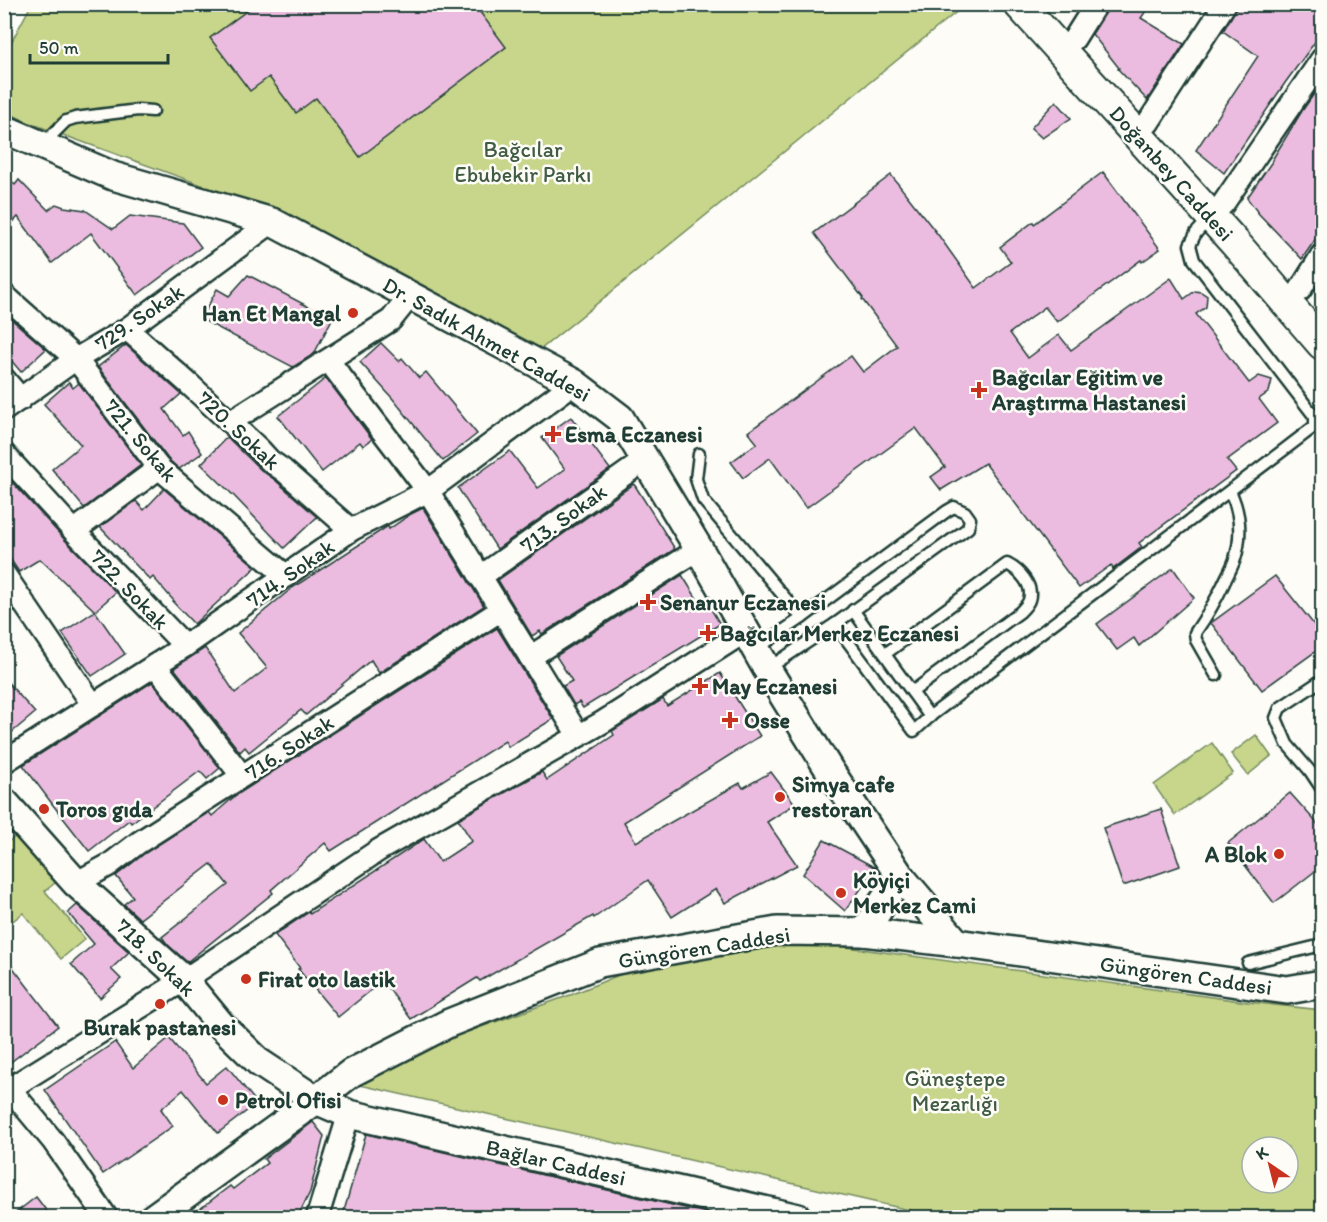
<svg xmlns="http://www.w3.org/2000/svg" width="1327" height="1222" font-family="Itim,sans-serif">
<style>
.green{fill:#c7d68a;stroke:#738a5f;stroke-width:1.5;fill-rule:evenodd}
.building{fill:#ebbcdf;stroke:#1f3d34;stroke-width:1.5}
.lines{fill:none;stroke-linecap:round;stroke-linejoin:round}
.service-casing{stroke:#1f3d34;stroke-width:15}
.minor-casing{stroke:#1f3d34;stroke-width:26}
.tertiary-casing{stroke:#1f3d34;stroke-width:32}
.secondary-casing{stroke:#1f3d34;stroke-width:34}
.service{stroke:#fdfcf7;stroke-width:10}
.minor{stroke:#fdfcf7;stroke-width:21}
.tertiary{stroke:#fdfcf7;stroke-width:27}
.secondary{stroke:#fdfcf7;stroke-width:30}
.poi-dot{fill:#c8321e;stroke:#fdfcf7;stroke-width:2}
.labels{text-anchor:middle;stroke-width:5;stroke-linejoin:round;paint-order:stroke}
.park-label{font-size:22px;fill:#415c45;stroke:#fdfcf7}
.street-label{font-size:22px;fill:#1f3d34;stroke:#fdfcf7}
.poi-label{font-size:22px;font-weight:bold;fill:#1f3d34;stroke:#fdfcf7;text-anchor:start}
</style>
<rect width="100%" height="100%" fill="#fdfcf7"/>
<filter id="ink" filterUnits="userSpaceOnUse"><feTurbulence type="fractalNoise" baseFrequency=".0167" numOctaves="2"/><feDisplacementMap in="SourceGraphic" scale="12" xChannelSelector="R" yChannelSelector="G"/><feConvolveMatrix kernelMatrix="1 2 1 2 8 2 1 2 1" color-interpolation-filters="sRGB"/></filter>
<g filter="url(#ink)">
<!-- green -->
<g class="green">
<path d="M31,5H965L536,353L457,304L299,220L27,122L5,111L4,56Z"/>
<path d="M1256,735L1271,756L1248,775L1231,754Z"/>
<path d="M1212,743L1233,773L1175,815L1154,785Z"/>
<path d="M20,832L60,879L45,891L85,939L61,959L23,913L5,927V845Z"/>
<path d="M759,935L1248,1002L1322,1010V1217H940L360,1085L442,1041L573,994L660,958ZM1252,1147H1288V1183H1252Z"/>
</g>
<!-- building -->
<g class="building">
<path d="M256,4H474L506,47L360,157L316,98L296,113L269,77L250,91L210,38Z"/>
<path d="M1109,4H1151L1141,18L1184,44L1147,100L1118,69L1119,68L1092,34L1107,11Z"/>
<path d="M1239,4H1315L1323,10V31L1285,83L1224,173L1196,150L1258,56L1223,31Z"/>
<path d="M1323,81V228L1302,259L1259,214L1247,198L1273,160H1272L1302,111Z"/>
<path d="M1056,101L1071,118L1042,138L1031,128Z"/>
<path d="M1103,172L1160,249L1142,262L1141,260L1057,322L1045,307L1010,333L1028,358L1059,335L1071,350L1171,278L1184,299L1195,291L1201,292L1207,296L1206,307L1196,314L1249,383L1259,376L1272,380L1269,392L1259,399L1277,423L1227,460L1236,471L1139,543L1142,547L1113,569L1111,565L1079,588L985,463L941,490L931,477L945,467L916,428L806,508L770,458L743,478L731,462L757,443L748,432L851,356L863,372L897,346L862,299L863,298L814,233L891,175L939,236L976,288L1011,262L1000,247L1033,222L1034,224Z"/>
<path d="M4,174L15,185L19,180L48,210L56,204L64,207L85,210L113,229L130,216L183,223L201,247L137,295L91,233L52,263L18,217L12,223L4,215Z"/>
<path d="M248,275L332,319L314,354L293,367L201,319L217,289L229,296Z"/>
<path d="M4,313L46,349L21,372L4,352Z"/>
<path d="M381,343L399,361L402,358L419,378L426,372L477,434L443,461L393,399L360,362Z"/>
<path d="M126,345L181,394L164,409L183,435L188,431L202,453L179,469L168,459L98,367Z"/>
<path d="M326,378L372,439L363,446L360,442L322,472L278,416Z"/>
<path d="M69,382L73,388L79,383L141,465L84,508L52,469L81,445L44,404Z"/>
<path d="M571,417L610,469L497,549L458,488L510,451L538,488L565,469L542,438Z"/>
<path d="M227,437L261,470L275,480L317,517L284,548L235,497L201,464Z"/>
<path d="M11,481L65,540L116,592L95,611L40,559L19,572L4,550V486Z"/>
<path d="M634,484L675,549L542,634L540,631L532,636L498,580Z"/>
<path d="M164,489L256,567L194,624L173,602L174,601L153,577L150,580L100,527L136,501L144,510Z"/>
<path d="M423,508L484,606L379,673L371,660L306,715L301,710L249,752L245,747L240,752L174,668L205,648L235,693L267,668L238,633L292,588L388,526L389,529L411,514Z"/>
<path d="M1173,568L1194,598L1139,646L1134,638L1117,650L1097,624Z"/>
<path d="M682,575L699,602L705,599L720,624L583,708L579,702L574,705L563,686L572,681L556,656Z"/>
<path d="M1275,576L1323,636V646L1262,690L1211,623Z"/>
<path d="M95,611L125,654L92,676L62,633Z"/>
<path d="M497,628L553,719L508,747L505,741L331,851L325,843L271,890L273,893L187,962L168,945L162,937L228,885L211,864L140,919L124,904L133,897L116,876L145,853L209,812L212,816L235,796Z"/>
<path d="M720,673L760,736L624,822L636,842L740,783L743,788L771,772L795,804L767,822L797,865L725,903L716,889L672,917L648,880L594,918L593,916L480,981L477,978L411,1019L386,985L383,987L380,983L338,1017L298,969L300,968L275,935L309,912L310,914L424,839L440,862L472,841L458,819L542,772L547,780L614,735L612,731L663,699L667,706Z"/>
<path d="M4,678L35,713L4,739Z"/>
<path d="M152,682L220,768L207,779L200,771L131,823L129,820L89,851L53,805L23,765Z"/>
<path d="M1290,793L1323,830V865L1274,903L1228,843Z"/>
<path d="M1161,809L1180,866L1123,886L1103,828Z"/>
<path d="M824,840L876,868L845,911L803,874Z"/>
<path d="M77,905L129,952L111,969L121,979L100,998L71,964L94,944L68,913Z"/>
<path d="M4,956L58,1026L4,1067Z"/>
<path d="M169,1038L206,1083L227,1066L257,1103L218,1133L183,1090L161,1109L173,1126L103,1174L45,1090L115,1042L133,1068Z"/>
<path d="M313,1122L324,1136L310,1192L297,1218H188L230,1186L233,1189L267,1163L264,1159Z"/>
<path d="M366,1134L715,1215V1218H342Z"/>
<path d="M36,1197L52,1218H9Z"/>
</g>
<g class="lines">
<!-- service casing -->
<g class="service-casing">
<g id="service">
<path d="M42,145L66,121L75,118L138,110L153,111"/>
<path d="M699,454L696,479L703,500L802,618"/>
<path d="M853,610L930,717"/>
<path d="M835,624L914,731L933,714L1285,449L1315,426V417L1194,260L1190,245L1196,233L1209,219"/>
<path d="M756,649L802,618L947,511L954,507L965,512L970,519L968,528L835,624L767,669"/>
<path d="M885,654L1007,564C1019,570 1034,585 1029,600C1028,604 1023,609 1020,612L912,692"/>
<path d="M1216,675L1196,640L1195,633C1206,617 1215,602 1223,585C1227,576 1232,568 1235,559C1242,536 1240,512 1230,491"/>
<path d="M1322,680L1280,708L1276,718L1287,744L1310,771L1322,789"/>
<path d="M1248,963L1322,945"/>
</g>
</g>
<!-- minor casing -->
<g class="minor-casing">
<g id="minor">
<path d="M1074,39L1096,4"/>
<path d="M1148,123L1225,4"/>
<path d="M1223,204L1322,59"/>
<path d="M1300,290L1322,255"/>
<path d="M4,295L76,359L159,468L286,576"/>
<path d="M127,329L189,384L260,450L270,461L283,470L351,530"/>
<path d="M331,364L428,491L578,735"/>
<path d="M4,379L21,399"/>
<path d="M4,410L76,359L127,329L272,222"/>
<path d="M230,422L391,320L411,295"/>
<path d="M4,454L74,531L185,646"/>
<path d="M74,531L159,468"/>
<path d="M4,574L93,705"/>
<path d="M480,577L646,459"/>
<path d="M530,657L699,549"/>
<path d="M155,665L242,776"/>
<path d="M4,762L185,646L351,530L428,491L574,383"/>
<path d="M76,883L109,865L138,843L501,610"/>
<path d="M11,1088L19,1100L53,1141L107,1218"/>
<path d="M4,1092L184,980L379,850L603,722L746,631"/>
<path d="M317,1218L349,1114"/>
</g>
</g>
<!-- tertiary casing -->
<g class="tertiary-casing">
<g id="tertiary">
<path d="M4,129L113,176L272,222L574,383L620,418L699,549L767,669L830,771L900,876L957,943"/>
<path d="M4,802L76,883L184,980L221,1025L260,1063L316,1100L349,1114L798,1218"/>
<path d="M864,932L900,876"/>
<path d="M153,1218L316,1100L351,1073L449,1023L600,963L777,931L864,932L957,943L1287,990L1322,984"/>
</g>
</g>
<!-- secondary casing -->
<g class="secondary-casing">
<path id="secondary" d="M1019,4L1235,243L1322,344"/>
</g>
<!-- service -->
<use href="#service" class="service"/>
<!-- minor -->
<use href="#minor" class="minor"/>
<!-- tertiary -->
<use href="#tertiary" class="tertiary"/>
<!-- secondary -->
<use href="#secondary" class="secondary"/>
</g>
</g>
<!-- markers -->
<g class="poi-dot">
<circle cx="353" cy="313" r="6"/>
<path d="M976 381h6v6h6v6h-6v6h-6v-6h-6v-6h6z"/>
<path d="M550 425h6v6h6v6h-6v6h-6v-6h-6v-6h6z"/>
<path d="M645 593h6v6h6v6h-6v6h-6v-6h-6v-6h6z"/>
<path d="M705 624h6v6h6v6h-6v6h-6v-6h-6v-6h6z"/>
<path d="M697 677h6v6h6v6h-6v6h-6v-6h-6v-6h6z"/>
<path d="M727 711h6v6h6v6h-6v6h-6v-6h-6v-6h6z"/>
<circle cx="780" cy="797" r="6"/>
<circle cx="44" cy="809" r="6"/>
<circle cx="1279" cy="854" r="6"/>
<circle cx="841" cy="893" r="6"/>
<circle cx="246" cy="979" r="6"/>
<circle cx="160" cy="1004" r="6"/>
<circle cx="223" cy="1100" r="6"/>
</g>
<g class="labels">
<!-- park labels -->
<g class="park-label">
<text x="523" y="157">Bağcılar<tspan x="523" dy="25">Ebubekir Parkı</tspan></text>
<text x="955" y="1086">Güneştepe<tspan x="955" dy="25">Mezarlığı</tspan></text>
</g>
<!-- street labels -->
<g class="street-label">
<text transform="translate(1172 173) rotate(48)" y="8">Doğanbey Caddesi</text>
<text transform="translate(139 317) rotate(-34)" y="8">729. Sokak</text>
<text transform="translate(487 339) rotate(29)" y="8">Dr. Sadık Ahmet Caddesi</text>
<text transform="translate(239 430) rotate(43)" y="8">720. Sokak</text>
<text transform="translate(141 440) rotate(50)" y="8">721. Sokak</text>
<text transform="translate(563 518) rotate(-36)" y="8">713. Sokak</text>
<text transform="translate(290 573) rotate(-35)" y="8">714. Sokak</text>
<text transform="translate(130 589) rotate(46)" y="8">722. Sokak</text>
<text transform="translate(289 747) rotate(-33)" y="8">716. Sokak</text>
<text transform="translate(704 947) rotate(-9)" y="8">Güngören Caddesi</text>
<text transform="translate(156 957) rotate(44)" y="8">718. Sokak</text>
<text transform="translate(1186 975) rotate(8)" y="8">Güngören Caddesi</text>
<text transform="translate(556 1162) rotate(13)" y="8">Bağlar Caddesi</text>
</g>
<!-- poi labels -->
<g class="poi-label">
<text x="341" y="321" text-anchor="end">Han Et Mangal</text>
<text x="992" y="385">Bağcılar Eğitim ve<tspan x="992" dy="25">Araştırma Hastanesi</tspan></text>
<text x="565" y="442">Esma Eczanesi</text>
<text x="660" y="610">Senanur Eczanesi</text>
<text x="720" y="641">Bağcılar Merkez Eczanesi</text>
<text x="712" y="694">May Eczanesi</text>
<text x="744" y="728">Osse</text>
<text x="792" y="792">Simya cafe<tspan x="792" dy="25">restoran</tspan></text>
<text x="56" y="817">Toros gıda</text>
<text x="1267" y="862" text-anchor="end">A Blok</text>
<text x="853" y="888">Köyiçi<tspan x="853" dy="25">Merkez Cami</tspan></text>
<text x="258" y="987">Firat oto lastik</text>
<text x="160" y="1035" text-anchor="middle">Burak pastanesi</text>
<text x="235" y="1108">Petrol Ofisi</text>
</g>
</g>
<!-- margin -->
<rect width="1327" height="1222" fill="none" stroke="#fdfcf7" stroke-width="24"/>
<rect x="12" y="12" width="1303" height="1198" fill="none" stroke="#1f3d34" stroke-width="2" filter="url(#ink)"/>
<!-- north arrow -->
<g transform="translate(1270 1165) rotate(325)"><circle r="28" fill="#fdfcf7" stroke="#a4b0a9" stroke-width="1.5"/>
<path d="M0-4.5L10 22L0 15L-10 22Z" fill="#c8321e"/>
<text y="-9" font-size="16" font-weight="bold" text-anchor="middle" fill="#1f3d34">K</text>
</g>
<!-- scale -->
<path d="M30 54v9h138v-9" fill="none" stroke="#1f3d34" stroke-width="3"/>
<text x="39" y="54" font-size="18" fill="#1f3d34" stroke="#fdfcf7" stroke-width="4.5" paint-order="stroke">50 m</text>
</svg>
